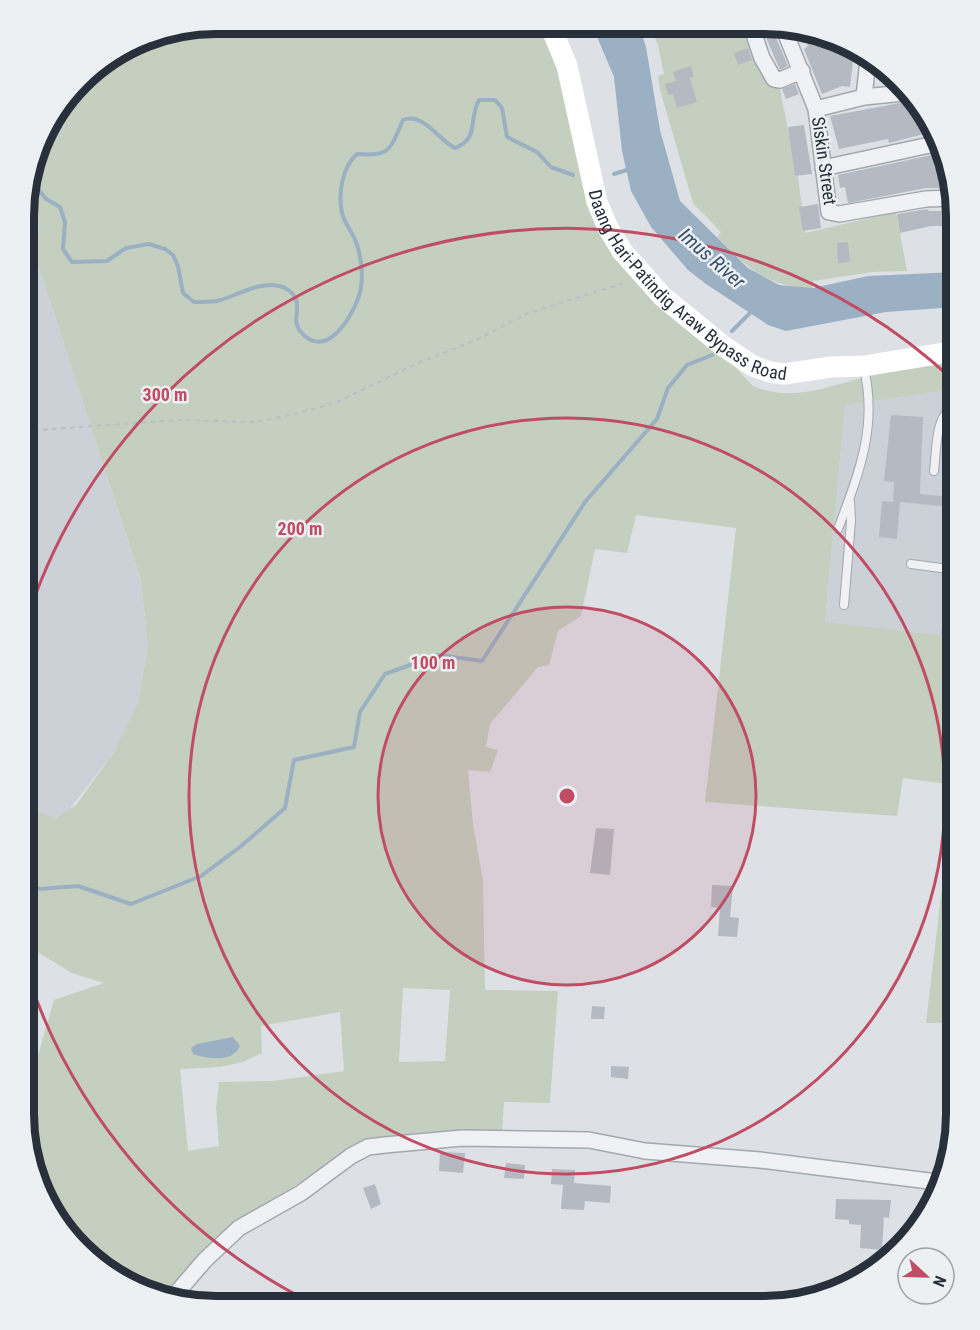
<svg xmlns="http://www.w3.org/2000/svg" width="980" height="1330" font-family="'Roboto Condensed',sans-serif">
<style>
.built{fill:#ccd0d7}
.green{fill:#c4cfbf;fill-rule:evenodd}
.water{fill:#9bb0c3}
.lines{fill:none;stroke-linecap:round;stroke-linejoin:round}
.stream{stroke:#9bb0c3;stroke-width:4}
.building{fill:#b5bac2}
.lane-casing{stroke:#a3a8af;stroke-width:10}
.street-casing{stroke:#a3a8af;stroke-width:18}
.path{stroke:#bbbfc4;stroke-width:2;stroke-dasharray:4.5 4.5;stroke-linecap:butt}
.lane{stroke:#eff1f4;stroke-width:8}
.street{stroke:#eff1f4;stroke-width:15}
.secondary{stroke:#fff;stroke-width:21}
.ring{fill:none;stroke:#c04d63;stroke-width:3}
.labels{text-anchor:middle;stroke-width:5;stroke-linejoin:round;paint-order:stroke}
.street-label{font-size:18px;fill:#28303b;stroke:#ecf0f3}
.water-label{font-size:20px;font-style:italic;fill:#36506a;stroke:#ecf0f3}
.rim{fill:none;stroke:#28303b;stroke-width:8}
.centre{fill:#c04d63;stroke:#ecf0f3;stroke-width:3}
.ring-label{font-size:18px;text-anchor:middle;font-weight:bold;fill:#c04d63;stroke:#ecf0f3;stroke-width:5;stroke-linejoin:round;paint-order:stroke}
</style>
<rect width="100%" height="100%" fill="#dde1e6"/>
<!-- built -->
<g class="built">
<path d="M26,195L39,225L35,263L41,273L141,582L148,646L138,703L114,752L68,811L56,818L39,812L29,813L25,820Z"/>
<path d="M956,389V637L825,623L845,405Z"/>
</g>
<!-- green -->
<g class="green">
<path d="M217,24L541,25L566,90L598,221L753,386C794,404 833,384 874,375C901,369 929,366 956,362V389L845,405L825,622L956,637V1023H926L954,785L903,778L897,816L705,802L736,528L636,515L627,553L595,549L581,616L558,631L549,665L538,667L490,724L486,747L498,750L490,772L468,770L473,824L483,881L485,990L558,991L550,1103L504,1102L502,1135L388,1140L327,1165L224,1231L167,1295L109,1273L44,1199L24,1114V1064L37,1059L54,1000L104,983L72,973L24,944L25,820L29,813L39,812L56,818L76,805L114,752L138,703L148,646L141,581L41,273L35,263L39,225L26,191L50,121L90,72L154,34ZM403,988L450,990L445,1061L399,1062ZM340,1012L344,1071L273,1081L219,1082L216,1108L219,1146L188,1151L180,1069L220,1067L243,1062L262,1053L261,1026Z"/>
<path d="M650,25L747,26L770,86L779,84L789,135H793L805,233L896,212L907,271L872,272L813,281V288C766,287 748,268 717,237L721,232L693,203L660,90L658,76L664,74L658,45Z"/>
</g>
<!-- water -->
<g class="water">
<path d="M592,25H639L646,47L660,130L680,201L748,268L779,285L813,288L868,276L956,272V307L886,312L786,331L768,325L706,284L688,270L651,227L631,191L622,151L614,77Z"/>
<path d="M233,1037L240,1046C233,1063 208,1059 193,1054L191,1048L197,1044Z"/>
</g>
<g class="lines">
<!-- stream -->
<g class="stream">
<path d="M614,174L630,169"/>
<path d="M30,179L46,199L60,207L65,222L63,249L72,262L107,261L126,248L149,244L165,249L173,255L178,266L183,293L194,302C202,302 210,302 217,301C237,296 258,281 279,286C286,287 294,293 296,300C300,310 292,321 300,331C325,362 351,319 359,296C364,280 362,258 356,242C353,233 344,223 342,213C338,194 342,167 357,154C391,157 390,149 403,120C424,112 438,140 455,148C480,138 468,120 479,100H495L502,108L507,137L537,152L551,167L573,175"/>
<path d="M732,331L753,310"/>
<path d="M24,881L39,889L78,886L131,904L201,876L240,847L285,808L294,760L354,747L360,712L385,674L438,655L482,661L585,502L657,419L668,388L687,365L712,355"/>
</g>
</g>
<!-- building -->
<g class="building">
<path d="M761,26H771L788,66L780,70Z"/>
<path d="M810,34L854,53L850,87L842,86L822,94L804,49L807,47Z"/>
<path d="M748,48L752,60L738,65L734,53Z"/>
<path d="M691,66L694,77L690,78L697,102L677,108L673,94L668,95L665,84L676,81L673,72Z"/>
<path d="M795,84L799,94L786,99L782,89Z"/>
<path d="M911,101L936,131L889,143L888,139L839,149L830,116Z"/>
<path d="M804,125L812,174L795,176L788,127Z"/>
<path d="M941,153L949,188H926L848,203L845,187L840,188L838,175Z"/>
<path d="M818,204L821,228L803,231L799,207Z"/>
<path d="M927,209L929,211H955L956,226H931L900,233L897,214Z"/>
<path d="M848,242L850,262L838,263L837,243Z"/>
<path d="M891,415L923,417L920,494L951,497L950,507L900,502L897,539L879,537L882,501L893,502L894,482L884,481Z"/>
<path d="M946,534H956V553L944,552Z"/>
<path d="M944,617L956,619V637L941,635Z"/>
<path d="M596,828L614,829L610,875L590,873Z"/>
<path d="M712,885L733,886L730,917L739,918L737,937L718,936L720,908L711,907Z"/>
<path d="M592,1006L605,1007L604,1019H591Z"/>
<path d="M611,1066L629,1067L628,1079L611,1077Z"/>
<path d="M440,1152L465,1153L463,1173L439,1171Z"/>
<path d="M506,1163L525,1165L524,1179L504,1178Z"/>
<path d="M552,1169L575,1170L574,1183L611,1186L610,1203L585,1201L584,1210L561,1209L563,1185L551,1184Z"/>
<path d="M375,1184L381,1204L371,1209L363,1188Z"/>
<path d="M836,1199L891,1200L889,1218L884,1217L882,1250L860,1248L861,1225L849,1224V1220L835,1219Z"/>
</g>
<g class="lines">
<!-- lane casing -->
<g class="lane-casing">
<g id="lane">
<path d="M26,289L33,287"/>
<path d="M934,471C937,449 934,415 956,405"/>
<path d="M838,529C858,476 878,427 864,369"/>
<path d="M911,564L956,570"/>
<path d="M844,605L851,521L850,502"/>
</g>
</g>
<!-- street casing -->
<g class="street-casing">
<g id="street">
<path d="M751,26L762,58L774,79L780,80L802,71"/>
<path d="M787,26V37L816,109L829,212L839,214L926,199L952,198"/>
<path d="M864,97L868,59"/>
<path d="M816,109L864,97L904,93"/>
<path d="M823,168L939,143"/>
<path d="M173,1297L205,1260L239,1228L301,1193L351,1156L368,1147L385,1145L462,1138L589,1140L645,1151L760,1160L937,1182"/>
</g>
</g>
<!-- path -->
<path class="path" d="M25,431L177,420L257,422L295,414L335,403L418,363L476,340L526,314L627,282"/>
<!-- lane -->
<use href="#lane" class="lane"/>
<!-- street -->
<use href="#street" class="street"/>
<!-- secondary -->
<path class="secondary" id="s1" d="M550,25L567,66L597,202L608,228L622,251L663,297L723,346L753,366L770,372L784,374L831,367L864,366L956,351"/>
</g>
<!-- distance rings -->
<circle cx="567" cy="796" r="189" fill="#c04d63" fill-opacity=".12"/>
<g class="ring">
<circle cx="567" cy="796" r="189"/>
<circle cx="567" cy="796" r="378"/>
<path d="M314 1304A568 568 0 0 1 25 967M25 625A568 568 0 0 1 954 381"/>
</g>
<g class="labels">
<!-- street labels -->
<g class="street-label">
<text transform="translate(824 161) rotate(82)" y="6">Siskin Street</text>
<text dy="6" stroke="none"><textPath href="#s1" startOffset="310">Daang Hari-Patindig Araw Bypass Road</textPath></text>
</g>
<!-- water labels -->
<g class="water-label">
<text transform="translate(712 258) rotate(41)" y="7">Imus River</text>
</g>
</g>
<!-- crop -->
<path d="M0 0H980V1330H0ZM216 34H764A182 182 0 0 1 946 216V1114A182 182 0 0 1 764 1296H216A182 182 0 0 1 34 1114V216A182 182 0 0 1 216 34Z" fill="#ecf0f3" fill-rule="evenodd"/>
<path class="rim" d="M216 34H764A182 182 0 0 1 946 216V1114A182 182 0 0 1 764 1296H216A182 182 0 0 1 34 1114V216A182 182 0 0 1 216 34Z"/>
<circle cx="567" cy="796" r="9" class="centre"/>
<g class="ring-label">
<text x="165" y="401">300 m</text>
<text x="300" y="535">200 m</text>
<text x="433" y="669">100 m</text>
</g>
<!-- north arrow -->
<g transform="translate(926 1276) rotate(112)"><circle r="28" fill="#ecf0f3" stroke="#9ea3a9" stroke-width="1.5"/>
<path d="M0-4.5L10 22L0 15L-10 22Z" fill="#c04d63"/>
<text y="-9" font-size="16" font-weight="bold" text-anchor="middle" fill="#28303b">N</text>
</g>
</svg>
